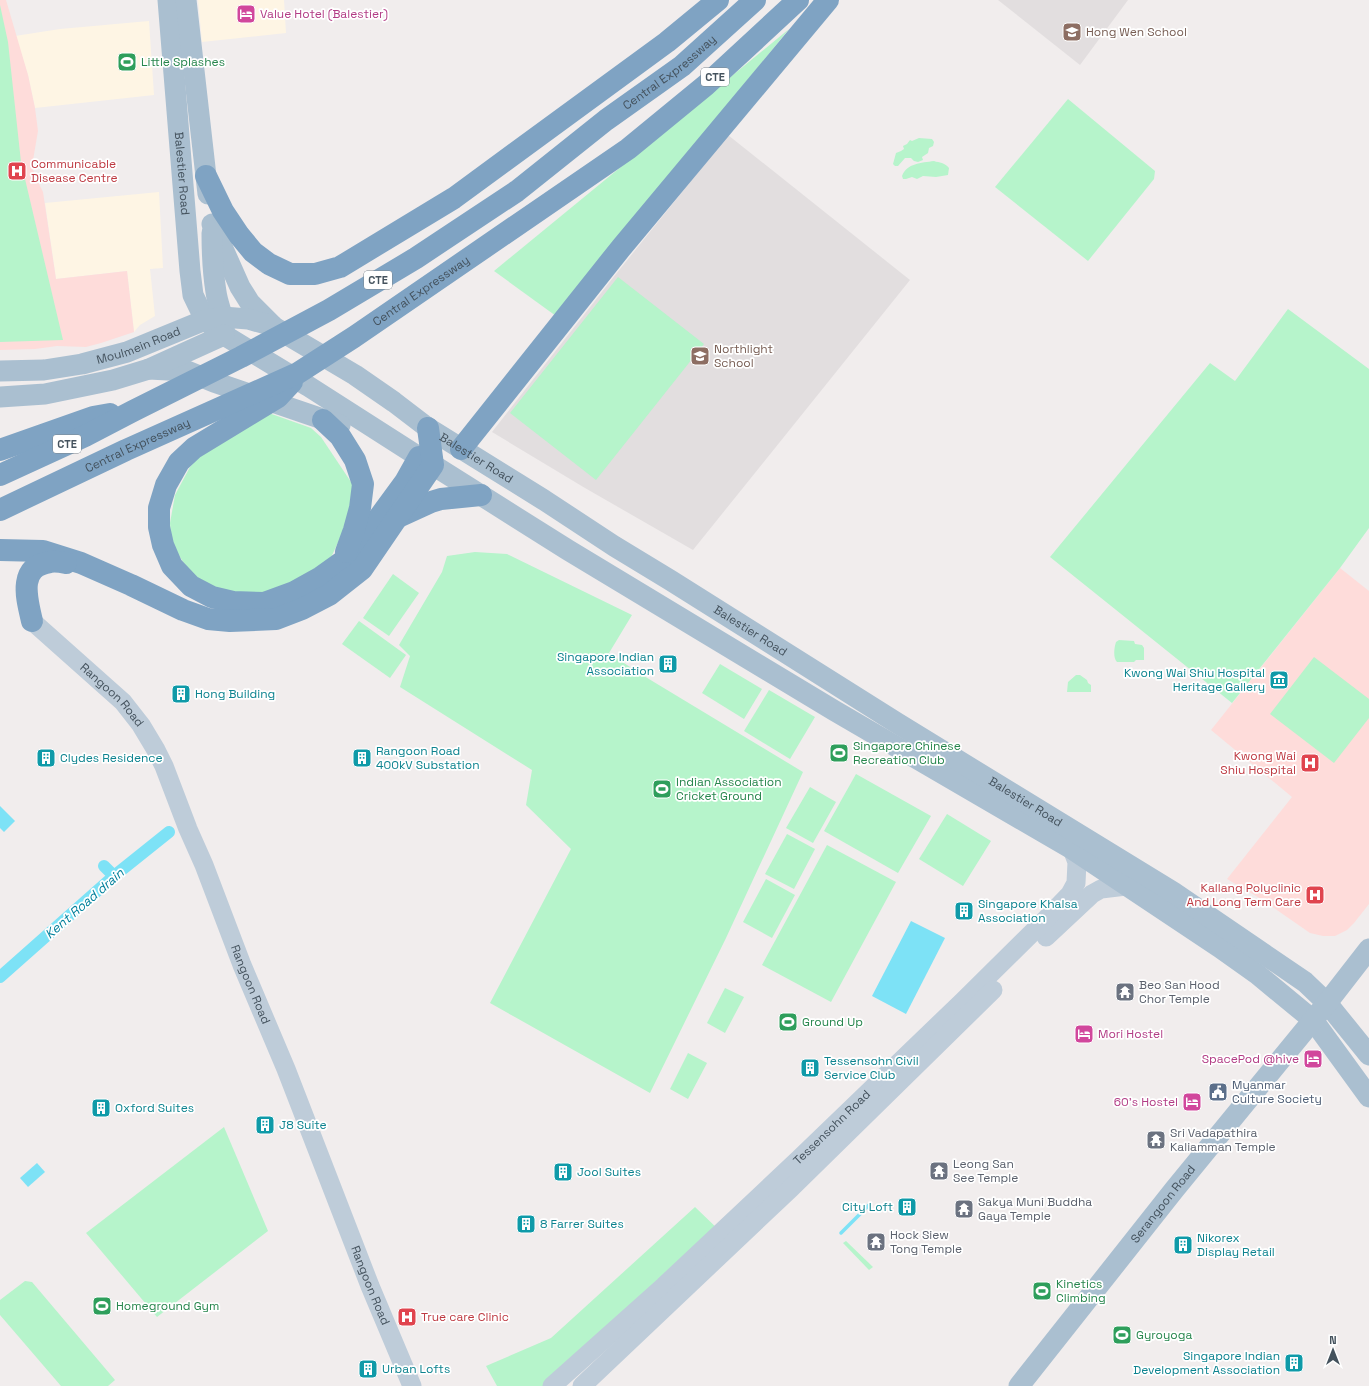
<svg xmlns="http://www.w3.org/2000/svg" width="1369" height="1386" font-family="'Space Grotesk',sans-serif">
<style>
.commercial{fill:#fef5e4}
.education{fill:#e2dedf}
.medical{fill:#fedcda}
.green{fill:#b6f4cb}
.water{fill:#7de2f6}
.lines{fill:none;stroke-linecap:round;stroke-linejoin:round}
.stream{stroke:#7de2f6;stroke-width:3.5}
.canal{stroke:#7de2f6;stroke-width:12}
.secondary{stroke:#beccd9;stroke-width:19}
.primary{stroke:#aabfd0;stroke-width:21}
.highway{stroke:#7fa3c3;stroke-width:22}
.labels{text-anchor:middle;stroke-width:3.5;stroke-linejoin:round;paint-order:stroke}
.shield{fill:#fff;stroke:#7c868e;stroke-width:1}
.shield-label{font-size:11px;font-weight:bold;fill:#44525d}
.hotel-label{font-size:12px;fill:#b23c85;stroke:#fff;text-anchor:start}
.education-label{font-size:12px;fill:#785e54;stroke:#fff;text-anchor:start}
.leisure-label{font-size:12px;fill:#27864d;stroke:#fff;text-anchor:start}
.street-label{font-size:12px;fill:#44525d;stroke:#fff}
.health-label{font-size:12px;fill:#be3a42;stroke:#fff;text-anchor:start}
.culture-label{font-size:12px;fill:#0d838f;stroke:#fff;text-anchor:start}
.worship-label{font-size:12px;fill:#5b616d;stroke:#fff;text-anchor:start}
.service-label{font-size:12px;fill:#4e5e75;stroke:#fff;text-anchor:start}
.water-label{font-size:13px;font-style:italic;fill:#03819c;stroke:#fff}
</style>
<rect width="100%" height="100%" fill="#f1eded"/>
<!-- commercial -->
<g class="commercial">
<path d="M198,0H284L286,33L202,42Z"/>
<path d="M149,21L154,95L35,108L28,75L15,36L60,29Z"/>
<path d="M159,192L163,268L150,269L155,316L140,325L134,332L127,271L56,279L45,203Z"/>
</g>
<!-- education -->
<g class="education">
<path d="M998,0H1128L1080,65Z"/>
<path d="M728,135L910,280L693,550L585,488L492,432L616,274Z"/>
</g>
<!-- medical -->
<g class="medical">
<path d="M0,0H6L28,75L35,108L38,131L32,166L35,176L43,192L56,279L127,271L134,332L101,343L86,347L57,346L35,349L0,350Z"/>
<path d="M1340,568L1369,591V904L1354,923L1347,930L1335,936H1323L1310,933L1261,899L1227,879L1292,797L1211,730Z"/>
</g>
<!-- green -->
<g class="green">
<path d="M0,5L8,42L21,162L63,340L0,342Z"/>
<path d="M789,29L556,316L494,271Z"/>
<path d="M1068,99L1155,171L1154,179L1088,261L995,187Z"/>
<path d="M919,138L932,139L934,142L933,146L929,148L928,153L922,157L923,160L918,162L914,161L911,158H905L898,166H895L893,164L896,153L901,151L904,149L903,146L907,144L910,140L912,141Z"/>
<path d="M934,161C940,163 944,162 949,168L948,175L936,177L923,176L917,179L912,177L906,179H903L902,176C907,163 921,163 934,161Z"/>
<path d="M618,277L704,344L596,480L510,413Z"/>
<path d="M1288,309L1369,369V528L1340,568L1232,703L1050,557L1210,363L1235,381Z"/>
<path d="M266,412L311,428L321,437L353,485L347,523L328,564L291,588L243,596L205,585L193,574L183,562L176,550L171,537L170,523L175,495L190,467L203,451Z"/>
<path d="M475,552L507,554L632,615L609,653L639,673L803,772L726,938L650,1093L490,1003L571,849L526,805L532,770L400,687L410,656L399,645L442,572L447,556Z"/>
<path d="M393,574L419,593L389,636L363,618Z"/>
<path d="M359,621L406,655L390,678L342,644Z"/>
<path d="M1119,640L1134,641L1135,644L1142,645L1144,648V660H1136L1134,662H1117C1113,658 1114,648 1116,642Z"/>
<path d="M1314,657L1369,699V718L1334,763L1270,714Z"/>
<path d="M720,664L762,689L744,719L702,693Z"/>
<path d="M1076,675H1080L1087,680L1088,683L1091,685V692H1067L1068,682Z"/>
<path d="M769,690L815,717L790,759L744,731Z"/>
<path d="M856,774L931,816L898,873L824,831Z"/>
<path d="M810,787L836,802L813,843L786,828Z"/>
<path d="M947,814L991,841L963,886L919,859Z"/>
<path d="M787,834L815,849L794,889L765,874Z"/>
<path d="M827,845L896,882L831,1002L762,965Z"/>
<path d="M766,879L795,895L772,938L743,922Z"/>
<path d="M725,988L744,997L725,1033L707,1023Z"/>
<path d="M688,1053L707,1063L688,1099L670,1089Z"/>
<path d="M224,1127L268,1231L157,1317L86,1233Z"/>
<path d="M695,1207L721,1232L552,1386H497L486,1366L551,1338Z"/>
<path d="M846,1241L873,1267L869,1270L843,1243Z"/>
<path d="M25,1281L32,1282L115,1380L108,1386H61L0,1315V1300Z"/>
</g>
<!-- water -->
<g class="water">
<path d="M0,806L15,821L4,832L0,828Z"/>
<path d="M911,921L945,938L906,1014L872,996Z"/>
<path d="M37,1163L45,1172L28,1187L20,1178Z"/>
</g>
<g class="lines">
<!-- stream -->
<path class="stream" d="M841,1233L869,1205"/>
<!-- canal -->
<g class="canal">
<path d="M104,866L114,876"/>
<path d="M0,977L114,876L169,832"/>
</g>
<!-- secondary -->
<g class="secondary">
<path id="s1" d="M32,621L123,702L141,725L156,750L164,766L188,829L204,865L242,965L286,1069L370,1286L412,1386"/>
<path d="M1046,937L1092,894L1101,889L1126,886"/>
<path id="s2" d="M552,1386L664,1286L798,1160L963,1001L1043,922L1070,894L1076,883L1077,862L1072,849"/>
<path d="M582,1386L790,1189L993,990"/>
</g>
<!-- primary -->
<g class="primary">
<path id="s3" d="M168,0L190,271L193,295L205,320L224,335L308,386L419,457L433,465L568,550L835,711L1072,849L1219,947L1257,974L1313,1020L1369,1097"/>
<path d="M186,0L208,194"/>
<path id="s4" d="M212,224L240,287L250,303L274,327L355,375L394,402L428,428L544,500L614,546L670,580L897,723L1173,892L1305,982L1327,1003L1369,1055"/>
<path d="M212,233C212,253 213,273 216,292C218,307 226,320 224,335"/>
<path d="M149,369L187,371L214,382L340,425"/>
<path id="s5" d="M0,371L44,370L82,364L127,352L205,320L223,317L248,319L273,326"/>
<path d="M0,397L45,394L113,380L149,369L224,335"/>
<path id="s6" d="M1019,1386L1174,1190L1327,1003L1369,949"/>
</g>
<!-- highway -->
<g class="highway">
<path d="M206,176L223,211L239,235L253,252L269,264L290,274H315L340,267L454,198L667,42L718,0"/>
<path d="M292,382L278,397L194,448L179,462L166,485L159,508V527L163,545L172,566L191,586L212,597L233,602L264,603L294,592L321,577L342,562L361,542L405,482L419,457"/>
<path d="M323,420L340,436L355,460L363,484L360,508L354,530L346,552"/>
<path d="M461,449L621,248L828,0"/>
<path d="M0,450L93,417L110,414"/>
<path id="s7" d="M0,475L85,436L133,411L241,357L329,310L416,258L517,191L606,120L682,66L755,0"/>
<path id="s8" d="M0,510L126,450L298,373L354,337L628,149L706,85L798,0"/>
<path d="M396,518L431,502L441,499L481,495"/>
<path d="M0,550L43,551L81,563L131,585L183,610L208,619L230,621L276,619L302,609L329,595L362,569L433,465L428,428"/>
<path d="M32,621C27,599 17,567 50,562C55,561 61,562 66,563"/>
</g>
</g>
<!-- icons -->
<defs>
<g id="hotel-square" transform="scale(1)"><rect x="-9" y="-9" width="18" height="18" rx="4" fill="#d1479c" stroke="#fff"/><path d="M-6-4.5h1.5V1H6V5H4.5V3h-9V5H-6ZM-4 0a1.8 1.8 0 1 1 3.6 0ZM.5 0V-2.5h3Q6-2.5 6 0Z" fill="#fff"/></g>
<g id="school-square" transform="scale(1)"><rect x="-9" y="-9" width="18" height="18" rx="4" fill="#8d6e63" stroke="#fff"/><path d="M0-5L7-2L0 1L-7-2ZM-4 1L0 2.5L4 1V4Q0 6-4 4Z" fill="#fff"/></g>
<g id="stadium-square" transform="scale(1)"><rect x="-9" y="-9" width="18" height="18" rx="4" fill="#2e9e5b" stroke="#fff"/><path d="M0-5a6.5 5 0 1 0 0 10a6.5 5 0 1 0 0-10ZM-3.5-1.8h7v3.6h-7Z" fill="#fff"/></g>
<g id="hospital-square" transform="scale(1)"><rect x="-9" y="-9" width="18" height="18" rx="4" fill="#e0444e" stroke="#fff"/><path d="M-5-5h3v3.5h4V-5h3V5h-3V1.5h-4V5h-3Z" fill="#fff"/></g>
<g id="building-square" transform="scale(1)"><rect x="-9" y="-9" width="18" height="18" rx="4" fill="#0f9aa8" stroke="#fff"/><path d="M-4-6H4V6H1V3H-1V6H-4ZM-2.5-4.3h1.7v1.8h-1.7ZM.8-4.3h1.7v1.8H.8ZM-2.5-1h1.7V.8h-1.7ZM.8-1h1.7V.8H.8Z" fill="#fff"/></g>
<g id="museum-square" transform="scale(1)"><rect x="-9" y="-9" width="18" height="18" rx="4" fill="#0f9aa8" stroke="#fff"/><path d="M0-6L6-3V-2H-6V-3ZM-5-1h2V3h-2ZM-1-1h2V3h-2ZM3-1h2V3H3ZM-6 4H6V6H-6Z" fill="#fff"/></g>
<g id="temple-square" transform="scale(1)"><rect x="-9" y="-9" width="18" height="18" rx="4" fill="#6b7280" stroke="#fff"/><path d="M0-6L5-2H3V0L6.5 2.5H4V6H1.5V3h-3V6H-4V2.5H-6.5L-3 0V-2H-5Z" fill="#fff"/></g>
<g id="civic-square" transform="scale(1)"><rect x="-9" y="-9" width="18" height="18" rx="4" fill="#5c6f8a" stroke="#fff"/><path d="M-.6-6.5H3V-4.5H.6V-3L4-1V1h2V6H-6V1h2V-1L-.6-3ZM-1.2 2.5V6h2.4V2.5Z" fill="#fff"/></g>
</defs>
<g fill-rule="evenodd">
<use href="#hotel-square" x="246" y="14"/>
<use href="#school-square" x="1072" y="32"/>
<use href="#stadium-square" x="127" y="62"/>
<use href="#hospital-square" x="17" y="171"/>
<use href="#school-square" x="700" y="356"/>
<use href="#building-square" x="668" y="664"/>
<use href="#museum-square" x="1279" y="680"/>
<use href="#building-square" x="181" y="694"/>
<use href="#stadium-square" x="839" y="753"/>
<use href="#building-square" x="46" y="758"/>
<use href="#building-square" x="362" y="758"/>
<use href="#hospital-square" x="1310" y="763"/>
<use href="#stadium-square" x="662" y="789"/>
<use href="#hospital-square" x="1315" y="895"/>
<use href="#building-square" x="964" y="911"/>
<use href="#temple-square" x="1125" y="992"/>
<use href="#stadium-square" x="788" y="1022"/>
<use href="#hotel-square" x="1084" y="1034"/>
<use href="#hotel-square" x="1313" y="1059"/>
<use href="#building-square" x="810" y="1068"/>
<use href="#civic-square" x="1218" y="1092"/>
<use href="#hotel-square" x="1192" y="1102"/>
<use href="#building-square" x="101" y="1108"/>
<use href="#building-square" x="265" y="1125"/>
<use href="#temple-square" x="1156" y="1140"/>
<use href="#temple-square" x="939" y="1171"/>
<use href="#building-square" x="563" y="1172"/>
<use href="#building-square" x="907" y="1207"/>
<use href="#temple-square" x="964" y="1209"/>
<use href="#building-square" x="526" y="1224"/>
<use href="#temple-square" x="876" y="1242"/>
<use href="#building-square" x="1183" y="1245"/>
<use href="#stadium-square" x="1042" y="1291"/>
<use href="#stadium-square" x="102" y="1306"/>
<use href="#hospital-square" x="407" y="1317"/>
<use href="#stadium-square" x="1122" y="1335"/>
<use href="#building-square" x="1294" y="1363"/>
<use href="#building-square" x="368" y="1369"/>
</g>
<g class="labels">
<!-- shield labels -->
<g class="shield">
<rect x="701" y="68" width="28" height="18" rx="3"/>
<rect x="364" y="271" width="28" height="18" rx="3"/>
<rect x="53" y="435" width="28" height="18" rx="3"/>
</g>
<g class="shield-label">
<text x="715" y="81">CTE</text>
<text x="378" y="284">CTE</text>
<text x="67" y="448">CTE</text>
</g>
<!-- hotel labels -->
<g class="hotel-label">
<text x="260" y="18">Value Hotel (Balestier)</text>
<text x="1098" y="1038">Mori Hostel</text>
<text x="1299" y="1063" text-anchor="end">SpacePod @hive</text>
<text x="1178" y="1106" text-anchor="end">60's Hostel</text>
</g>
<!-- education labels -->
<g class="education-label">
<text x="1086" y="36">Hong Wen School</text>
<text x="714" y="353">Northlight<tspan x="714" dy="14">School</tspan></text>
</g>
<!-- leisure labels -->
<g class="leisure-label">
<text x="141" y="66">Little Splashes</text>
<text x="853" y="750">Singapore Chinese<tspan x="853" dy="14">Recreation Club</tspan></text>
<text x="676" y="786">Indian Association<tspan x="676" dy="14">Cricket Ground</tspan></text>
<text x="802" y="1026">Ground Up</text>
<text x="1056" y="1288">Kinetics<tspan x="1056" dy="14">Climbing</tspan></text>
<text x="116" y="1310">Homeground Gym</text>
<text x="1136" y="1339">Gyroyoga</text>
</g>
<!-- street labels -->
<g class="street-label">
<text dy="4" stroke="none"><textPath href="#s7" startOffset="784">Central Expressway</textPath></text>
<text dy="4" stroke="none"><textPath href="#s3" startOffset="174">Balestier Road</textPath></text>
<text dy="4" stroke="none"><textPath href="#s8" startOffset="476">Central Expressway</textPath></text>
<text dy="4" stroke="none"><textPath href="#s5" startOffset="142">Moulmein Road</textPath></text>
<text dy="4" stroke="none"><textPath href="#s8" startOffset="152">Central Expressway</textPath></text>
<text dy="4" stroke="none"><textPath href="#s4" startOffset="363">Balestier Road</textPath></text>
<text dy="4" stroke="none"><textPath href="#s4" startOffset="687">Balestier Road</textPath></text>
<text dy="4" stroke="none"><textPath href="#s1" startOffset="109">Rangoon Road</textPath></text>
<text dy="4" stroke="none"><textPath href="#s4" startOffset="1011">Balestier Road</textPath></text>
<text dy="4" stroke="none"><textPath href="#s1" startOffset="433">Rangoon Road</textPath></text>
<text dy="4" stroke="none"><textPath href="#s2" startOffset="381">Tessensohn Road</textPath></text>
<text dy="4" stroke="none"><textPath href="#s6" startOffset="232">Serangoon Road</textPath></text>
<text dy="4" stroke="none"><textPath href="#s1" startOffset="757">Rangoon Road</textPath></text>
</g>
<!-- health labels -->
<g class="health-label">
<text x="31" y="168">Communicable<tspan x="31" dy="14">Disease Centre</tspan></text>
<text x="1296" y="760" text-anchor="end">Kwong Wai<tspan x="1296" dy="14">Shiu Hospital</tspan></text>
<text x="1301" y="892" text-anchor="end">Kallang Polyclinic<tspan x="1301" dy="14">And Long Term Care</tspan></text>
<text x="421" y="1321">True care Clinic</text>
</g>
<!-- culture labels -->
<g class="culture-label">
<text x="654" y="661" text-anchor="end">Singapore Indian<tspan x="654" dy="14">Association</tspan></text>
<text x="1265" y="677" text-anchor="end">Kwong Wai Shiu Hospital<tspan x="1265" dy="14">Heritage Gallery</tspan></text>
<text x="195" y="698">Hong Building</text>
<text x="376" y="755">Rangoon Road<tspan x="376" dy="14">400kV Substation</tspan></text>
<text x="60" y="762">Clydes Residence</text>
<text x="978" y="908">Singapore Khalsa<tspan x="978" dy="14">Association</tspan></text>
<text x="824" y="1065">Tessensohn Civil<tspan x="824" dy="14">Service Club</tspan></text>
<text x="115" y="1112">Oxford Suites</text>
<text x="279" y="1129">J8 Suite</text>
<text x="577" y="1176">Jool Suites</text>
<text x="893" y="1211" text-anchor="end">City Loft</text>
<text x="540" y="1228">8 Farrer Suites</text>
<text x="1197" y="1242">Nikorex<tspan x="1197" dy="14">Display Retail</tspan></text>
<text x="1280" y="1360" text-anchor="end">Singapore Indian<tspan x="1280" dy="14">Development Association</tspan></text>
<text x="382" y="1373">Urban Lofts</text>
</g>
<!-- worship labels -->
<g class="worship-label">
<text x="1139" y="989">Beo San Hood<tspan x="1139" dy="14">Chor Temple</tspan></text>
<text x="1170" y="1137">Sri Vadapathira<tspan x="1170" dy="14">Kaliamman Temple</tspan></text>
<text x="953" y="1168">Leong San<tspan x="953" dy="14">See Temple</tspan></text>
<text x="978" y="1206">Sakya Muni Buddha<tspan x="978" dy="14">Gaya Temple</tspan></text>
<text x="890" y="1239">Hock Siew<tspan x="890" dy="14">Tong Temple</tspan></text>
</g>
<!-- service labels -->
<g class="service-label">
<text x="1232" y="1089">Myanmar<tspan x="1232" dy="14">Culture Society</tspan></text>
</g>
<!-- water labels -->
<g class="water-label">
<text transform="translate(84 903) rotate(-41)" y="5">Kent Road drain</text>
</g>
</g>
<!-- north arrow -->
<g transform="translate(1333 1350)" stroke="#ffffff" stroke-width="3" paint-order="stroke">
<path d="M0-3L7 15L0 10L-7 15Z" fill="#44525d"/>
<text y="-6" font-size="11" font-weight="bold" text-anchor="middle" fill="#44525d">N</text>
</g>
</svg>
